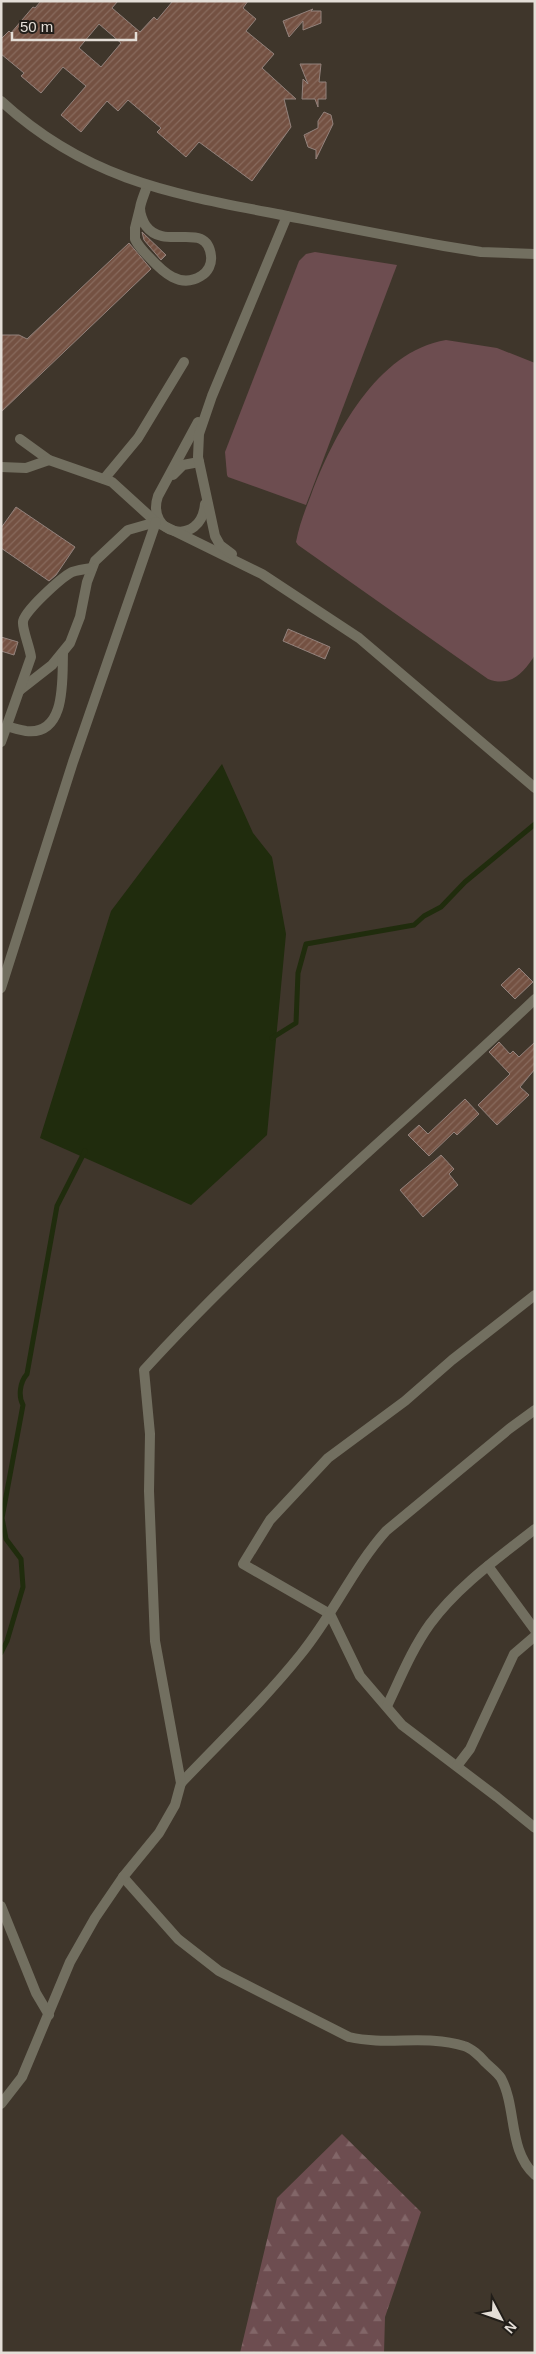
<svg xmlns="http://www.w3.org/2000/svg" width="536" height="2354" font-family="Arial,sans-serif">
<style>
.forest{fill:url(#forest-firs)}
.green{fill:#6d4d50}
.water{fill:#202c0d}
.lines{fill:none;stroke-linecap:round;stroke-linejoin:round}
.stream{stroke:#202c0d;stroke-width:5}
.building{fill:url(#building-hatch);stroke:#93827c;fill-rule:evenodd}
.service{stroke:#726f60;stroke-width:10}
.minor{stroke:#726f60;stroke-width:10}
.tertiary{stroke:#726f60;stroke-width:10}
</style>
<defs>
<pattern id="forest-firs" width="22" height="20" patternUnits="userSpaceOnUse" patternTransform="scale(1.25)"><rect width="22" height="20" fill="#6d4d50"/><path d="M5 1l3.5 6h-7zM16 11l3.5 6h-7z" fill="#826668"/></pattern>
<pattern id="building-hatch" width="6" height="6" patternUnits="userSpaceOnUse" patternTransform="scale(1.25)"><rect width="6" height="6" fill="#745142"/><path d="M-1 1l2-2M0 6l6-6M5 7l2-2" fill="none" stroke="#886a5d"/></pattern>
</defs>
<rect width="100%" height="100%" fill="#3f362b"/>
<!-- forest -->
<path class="forest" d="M342,2134L421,2212L385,2317L384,2353H240L277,2198Z"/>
<!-- green -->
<g class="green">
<path d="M315,252L397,265L306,505L228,477L227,475L225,452L299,261L306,254Z"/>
<path d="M446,340L497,348L535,363V655C524,672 511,688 488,679L298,545L296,542C299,526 305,510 311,495C333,436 377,351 446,340Z"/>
</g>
<!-- water -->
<path class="water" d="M222,764L253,833L272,857L286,934L267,1135L191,1205L40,1138L111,911Z"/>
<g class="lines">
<!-- stream -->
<g class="stream">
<path d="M272,1038L296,1023L298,973L306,944L414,925L424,916L441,907L465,882L535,824"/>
<path d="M1,1653L7,1641L23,1587L21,1559L6,1539L2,1518L23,1405C18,1396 20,1382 27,1374L57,1206L85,1151"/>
</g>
</g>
<!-- building -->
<g class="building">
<path d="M41,1H118L112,8L140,32L154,17L157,20L173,1H248L243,8L256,19L246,31L274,54L262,68L296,99H284L291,127L252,181L199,142L186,157L157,132L161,128L128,100L118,111L107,101L81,132L61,115L86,86L63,67L41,93L21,76L24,73L1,54V39L9,31L11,33L33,7L35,8ZM99,24L121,43L101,67L79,48Z"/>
<path d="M313,9L311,11H321V23L303,30V21L289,37L283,21Z"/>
<path d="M300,64H321L319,82H326V99H318V107L315,99H302L303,79L308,84Z"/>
<path d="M324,112L331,115L333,124L316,159V150L308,147L304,135L318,128V121Z"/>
<path d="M142,232L166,255L161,260L144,240Z"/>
<path d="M129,243L151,269L1,412V335H19L27,339Z"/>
<path d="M16,507L75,547L56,575L49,581L1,548V528Z"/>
<path d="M288,629L330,647L325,659L283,641Z"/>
<path d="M1,637L18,642L14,655L1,651Z"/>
<path d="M519,968L533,982L515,999L501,985Z"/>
<path d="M499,1042L510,1054L513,1051L519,1057L535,1042V1069L520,1087L529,1095L497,1125L478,1105L510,1074L489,1052Z"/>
<path d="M465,1099L479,1114L457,1135L454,1132L429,1156L408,1135L419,1125L428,1134Z"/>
<path d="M441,1155L454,1169L449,1174L458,1185L423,1217L400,1190Z"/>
</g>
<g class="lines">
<!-- service -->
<g class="service">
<path d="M140,208L135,228V239C138,246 144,252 149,257C163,272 180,289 201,276C208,272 212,264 211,256C207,219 165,252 146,226C143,222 140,214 140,208C141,201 145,193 147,186"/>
<path d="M198,422L158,496C145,535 201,548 205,504"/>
<path d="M20,439L49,460L112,482L156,522L262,574L359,638L535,788"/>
<path d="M1,467L26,468L49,460"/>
<path d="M173,475L183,465L199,462"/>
<path d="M104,479L138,438L184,362"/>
<path d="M232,554L220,545L215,536L198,457L199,434L212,396L287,216"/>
<path d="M20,690L52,665L70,643L80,617L87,582L95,561L128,530L156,522"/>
<path d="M7,726C13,728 20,730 26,731C67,736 62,678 63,653"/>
<path d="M1,742L31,657C30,648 22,629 23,622C23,612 62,577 72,572C78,570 85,569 92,568"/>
<path d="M1,988L73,762L156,522"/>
</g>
<!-- minor -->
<g class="minor">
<path d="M535,1295L452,1360L405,1401L328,1458L270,1520L243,1564L330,1614L360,1676L402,1725L497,1797L535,1828"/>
<path d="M488,1566L535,1630"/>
<path d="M387,1706C400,1679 412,1649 430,1624C458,1586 498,1558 535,1529"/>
<path d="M457,1766L470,1749L514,1654L535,1636"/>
<path d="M181,1783C222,1740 265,1699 301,1654C333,1615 353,1568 386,1531L509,1429L535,1410"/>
<path d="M123,1877L178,1939L219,1971L349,2037C387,2046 426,2034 464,2046C471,2048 480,2056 485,2062C490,2067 497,2072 501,2078C517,2108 508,2151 535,2175"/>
<path d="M1,2104L22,2077L70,1962L95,1918L123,1877L159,1833L175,1805L181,1783L155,1641L149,1491L150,1434L144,1370C265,1237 405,1123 535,999"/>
</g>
<!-- tertiary -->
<g class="tertiary">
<path d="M1,101C86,179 168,193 277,214C333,225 388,236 444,246L481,252L535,254"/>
<path d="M1,1906L36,1993L49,2015"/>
</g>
</g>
<!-- border -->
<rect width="536" height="2354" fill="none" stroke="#e4ded7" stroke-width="5"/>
<!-- north arrow -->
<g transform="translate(501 2319) rotate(131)" stroke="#221e19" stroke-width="4" paint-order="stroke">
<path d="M0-4L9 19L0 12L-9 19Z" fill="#e4ded7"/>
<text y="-8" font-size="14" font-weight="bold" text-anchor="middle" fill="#e4ded7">N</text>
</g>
<!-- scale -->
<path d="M12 32v8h124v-8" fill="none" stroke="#e4ded7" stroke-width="2.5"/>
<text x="20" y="32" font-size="15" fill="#e4ded7" stroke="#221e19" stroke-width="4" paint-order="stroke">50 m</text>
</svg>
